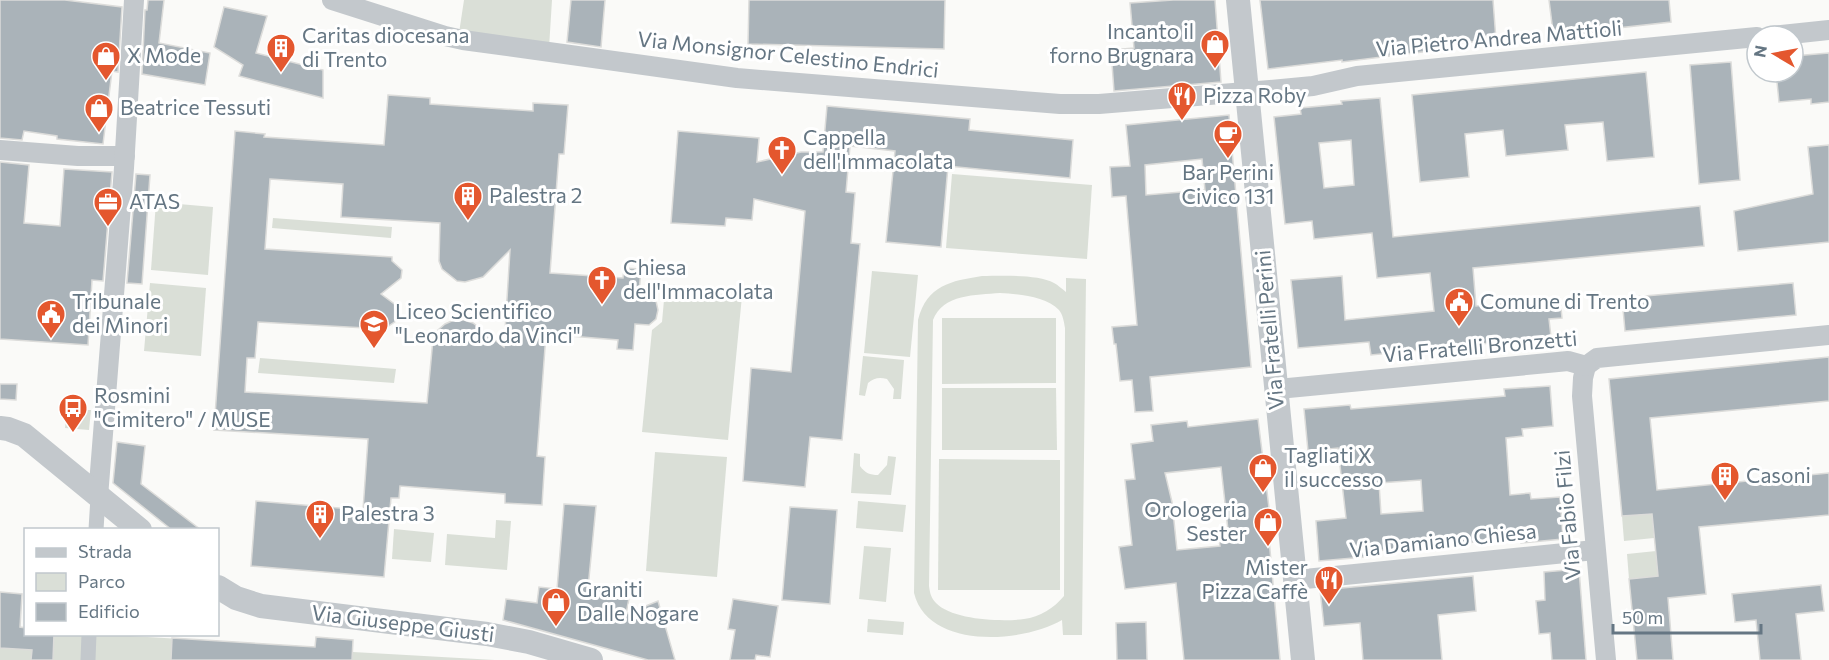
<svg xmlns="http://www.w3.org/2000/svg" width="1829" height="660" font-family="Commissioner,sans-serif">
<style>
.green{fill:#dadfd7;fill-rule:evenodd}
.building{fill:#aab3b9;stroke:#dcdcda;stroke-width:1.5;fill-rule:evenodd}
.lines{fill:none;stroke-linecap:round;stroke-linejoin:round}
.pedestrian{stroke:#c3c8cc;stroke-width:15}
.minor{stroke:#c3c8cc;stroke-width:20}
.tertiary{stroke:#c3c8cc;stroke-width:24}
.labels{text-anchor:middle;stroke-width:6;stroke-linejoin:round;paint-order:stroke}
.poi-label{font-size:21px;fill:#657683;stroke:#fff;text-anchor:start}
.street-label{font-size:21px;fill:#657683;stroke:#fff}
</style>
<rect width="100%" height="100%" fill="#fafaf8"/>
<!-- green -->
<g class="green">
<path d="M464,0H552L549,48L459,33Z"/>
<path d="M952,174L1092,185L1087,259L946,248Z"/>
<path d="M156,202L213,207L208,275L151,270Z"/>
<path d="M273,218L392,227L391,238L272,228Z"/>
<path d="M872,271L918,275L910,357L864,353Z"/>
<path d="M982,276C1001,276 1038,274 1054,283C1058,285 1062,289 1066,292V278L1086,279L1082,635H1063L1062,620C1023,643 928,650 914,593L918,320C927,285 951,281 982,276ZM1000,293C1017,294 1046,296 1059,310C1063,315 1064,322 1065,328L1064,596C1054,608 1040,617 1024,619C1002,622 952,620 936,603C931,598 930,593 929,586L933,320C943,294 976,295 1000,293Z"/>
<path d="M150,283L206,288L201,356L144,351Z"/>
<path d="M665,289L742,296L728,440L642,432L652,330L662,322Z"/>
<path d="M942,318H1056V383L942,384Z"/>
<path d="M863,356L904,360L901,399H893L894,389L887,379C879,377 874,378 868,383L865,396L859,395Z"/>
<path d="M260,358L396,369L394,383L258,373Z"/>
<path d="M942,388H1056L1057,450H942Z"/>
<path d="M67,410H91L89,430L65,428Z"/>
<path d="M655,452L727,457L717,577L646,571Z"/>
<path d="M854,453L860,454V466C865,473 870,475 878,475L887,465L888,456L896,457L891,495L851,493Z"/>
<path d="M939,459L1060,460V590H938Z"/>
<path d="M858,501L906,505L903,532L856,528Z"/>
<path d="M1652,514L1654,538L1624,541L1622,516Z"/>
<path d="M496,520L511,521L507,570L445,565L447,534L495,538Z"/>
<path d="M394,529L434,533L431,562L392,559Z"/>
<path d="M864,546L891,548L886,602L859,599Z"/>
<path d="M1656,551L1658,576L1629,579L1627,554Z"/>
<path d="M868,619L904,622L903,635L867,632Z"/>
<path d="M10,626L25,628L26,634L114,635L315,647L316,637L353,640V652L495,660H0V627Z"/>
</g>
<!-- building -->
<g class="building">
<path d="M0,0H65L122,7L118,72L112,71L103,144L57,139V136L24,131L22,140L0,138Z"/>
<path d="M148,0H164L159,43L210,53L205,85L142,74L145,10H147Z"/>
<path d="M571,0H605L601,47L567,42Z"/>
<path d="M749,0H945L944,49L748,44Z"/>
<path d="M1173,0H1215L1221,82L1114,91L1111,50L1134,48L1130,3Z"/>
<path d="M1260,0H1493L1496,40L1445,44L1446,49L1342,62V60L1268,69Z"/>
<path d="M1549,0H1669L1671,22L1618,28L1619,33L1554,40Z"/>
<path d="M224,7L267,16L256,53L323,70V98L239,76L243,65L214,47Z"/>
<path d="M1829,53V102L1811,104V99L1779,102L1776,72H1793V56Z"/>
<path d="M1731,62L1740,180L1699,184L1690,65Z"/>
<path d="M1646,72L1654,157L1607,161L1603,122L1565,125L1568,150L1506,156L1503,130L1465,134L1469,177L1420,182L1412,95Z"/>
<path d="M388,95L430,98V104L533,111V103L568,105L564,154H559L550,273L623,278L624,268L641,269L639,293L650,295L656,301L658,310L656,319L649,325L635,324L633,350L617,349L618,340L546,334L537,456L545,457L542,505L505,503V494L400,486L399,498H391L384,577L251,566L256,501L363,510L368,439L214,430L235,131L265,134L264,137L384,145ZM270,179L343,184L341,217L440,223L439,261L442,269L457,281L465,282L483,277L510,250L504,347L473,323L464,320H454L445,324L438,330L433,339L427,403L245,392L247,358H255L258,322L384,329L396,321L399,314L397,306L381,294L401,278L402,270L392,261V257L265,249Z"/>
<path d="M1380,98L1393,237L1700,206L1704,246L1473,268L1476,306L1560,298L1562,318L1549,319L1551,337L1371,355L1369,342L1298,348L1291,280L1342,276L1345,320L1434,311L1430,273L1377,278L1372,233L1314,239L1312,221L1285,224L1274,117L1301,114L1300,108L1342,104L1341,101ZM1351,140L1354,185L1324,188L1319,143Z"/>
<path d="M827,106L970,119L969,130L1073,140L1070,178L948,166L941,247L886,242L895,151L850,146L846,192L855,193L851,243L860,244L842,440L810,437L805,487L743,481L751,368L791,372L805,211L754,199L752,220L726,218L725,226L671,223L678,131L759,138L757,162L801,152H823Z"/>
<path d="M1229,115L1251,367L1150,377L1153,411L1135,412L1132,380L1120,381L1116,344H1114L1112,327L1137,325L1126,196L1112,197L1110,167L1130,166L1126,125ZM1202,159L1205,190L1146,195L1145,165Z"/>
<path d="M1829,145V242L1738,251L1734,211L1813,194L1808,147Z"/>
<path d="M0,162L29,165L24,223L60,226L64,169L112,172L103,281L92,280L88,345L0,339Z"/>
<path d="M136,174L150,175L142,284L127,283Z"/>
<path d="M1793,283L1796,315L1625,331L1622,298Z"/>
<path d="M1829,357V401L1650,418L1657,490L1829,473V515L1699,527L1706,594L1668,598L1673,660H1637L1629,579L1658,576L1655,544L1652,514L1622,516L1609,379Z"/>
<path d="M0,384H17L16,400L0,399Z"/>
<path d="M1550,386L1553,426L1522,429L1523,436L1506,438L1510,495L1530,493L1531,499L1560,497L1563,539L1521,543L1520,538L1364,552L1365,557L1319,561L1316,521L1346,518L1338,448L1308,451L1304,409L1350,405L1351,409L1505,396L1504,389ZM1421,480L1423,511L1381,514L1379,483Z"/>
<path d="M1258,419L1270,516L1267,517L1280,660H1184L1176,583L1125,589L1119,547L1132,545L1125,480L1135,479L1131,444L1153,441L1151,425L1187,421L1188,427ZM1221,467L1229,539L1219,540L1220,546L1177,550L1172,502L1165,473Z"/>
<path d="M117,442L145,446L141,484L201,530H172L113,483Z"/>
<path d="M564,504L596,506L588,588L630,593L626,614L658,601L675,660H648L503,620L506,599L537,603L539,587L557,589Z"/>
<path d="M790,507L837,510L830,604L782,600Z"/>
<path d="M1579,569L1586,660H1552L1550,633L1539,634L1536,601L1545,600L1544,572Z"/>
<path d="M1473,576L1476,611L1438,615L1442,660H1363L1360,623L1324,626L1320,590Z"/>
<path d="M1821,585L1824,611L1796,614L1801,660H1760L1756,620L1735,622L1732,594Z"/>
<path d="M0,592L22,594L20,627L26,628V634H54L53,660H31L32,650L0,648Z"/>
<path d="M733,599L778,606L770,657L756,655L755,660H730L735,630L728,629Z"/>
<path d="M1146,622L1147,660H1117L1116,623Z"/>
<path d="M316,637L353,640L352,660H171L172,638L315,647Z"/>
</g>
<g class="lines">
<!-- pedestrian -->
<g class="pedestrian">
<path d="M96,530L98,497"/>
<path d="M88,660L89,634"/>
</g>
<!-- minor -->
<g class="minor">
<path d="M332,0L445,36L463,40L737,78L1060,104H1099L1270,90L1313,86L1357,76L1757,37"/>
<path d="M1772,36L1829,30"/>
<path d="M0,150L78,156H125"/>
<path d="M1586,366L1583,378L1582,396L1606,660"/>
<path d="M1586,366L1597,358L1829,335"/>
<path d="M1278,389L1558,362L1568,361L1586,366"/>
<path d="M98,497L124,168L134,0"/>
<path d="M1295,580L1595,550"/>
</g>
<!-- tertiary -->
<g class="tertiary">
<path d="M1238,0L1303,660"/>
<path d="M0,428L8,429L24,435L140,530"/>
<path d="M218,587L236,598L261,606L487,634L529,642L591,660"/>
</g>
</g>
<!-- icons -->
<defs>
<g id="shop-pin" transform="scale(1.5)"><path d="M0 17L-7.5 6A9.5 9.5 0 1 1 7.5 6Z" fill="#e4572e" stroke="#fff"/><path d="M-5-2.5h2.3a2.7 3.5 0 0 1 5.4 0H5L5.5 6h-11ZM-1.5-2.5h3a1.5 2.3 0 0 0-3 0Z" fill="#fff"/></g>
<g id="building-pin" transform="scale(1.5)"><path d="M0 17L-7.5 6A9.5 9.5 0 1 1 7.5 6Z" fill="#e4572e" stroke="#fff"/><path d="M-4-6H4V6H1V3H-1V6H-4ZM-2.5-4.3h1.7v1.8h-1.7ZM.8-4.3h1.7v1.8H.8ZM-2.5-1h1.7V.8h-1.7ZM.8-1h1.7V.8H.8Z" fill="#fff"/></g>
<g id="restaurant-pin" transform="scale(1.5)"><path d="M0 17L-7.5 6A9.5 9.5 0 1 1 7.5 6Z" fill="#e4572e" stroke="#fff"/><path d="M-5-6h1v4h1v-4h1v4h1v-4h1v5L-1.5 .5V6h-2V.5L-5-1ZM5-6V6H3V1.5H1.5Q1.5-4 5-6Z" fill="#fff"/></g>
<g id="cafe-pin" transform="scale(1.5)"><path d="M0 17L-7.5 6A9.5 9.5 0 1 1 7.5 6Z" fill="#e4572e" stroke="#fff"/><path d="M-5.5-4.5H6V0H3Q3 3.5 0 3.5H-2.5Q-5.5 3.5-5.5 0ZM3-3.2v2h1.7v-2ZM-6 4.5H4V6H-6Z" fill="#fff"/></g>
<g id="church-pin" transform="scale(1.5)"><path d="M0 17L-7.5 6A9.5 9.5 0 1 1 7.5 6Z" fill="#e4572e" stroke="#fff"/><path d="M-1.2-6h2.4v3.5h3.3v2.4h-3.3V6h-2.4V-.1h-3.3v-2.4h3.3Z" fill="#fff"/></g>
<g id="office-pin" transform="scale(1.5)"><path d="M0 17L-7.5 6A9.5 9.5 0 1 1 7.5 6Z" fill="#e4572e" stroke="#fff"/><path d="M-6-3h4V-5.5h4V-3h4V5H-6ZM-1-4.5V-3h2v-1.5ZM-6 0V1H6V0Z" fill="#fff"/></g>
<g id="civic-pin" transform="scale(1.5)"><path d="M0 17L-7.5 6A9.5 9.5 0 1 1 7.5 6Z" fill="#e4572e" stroke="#fff"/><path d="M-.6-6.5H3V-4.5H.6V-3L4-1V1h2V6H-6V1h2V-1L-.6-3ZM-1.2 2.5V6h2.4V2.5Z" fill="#fff"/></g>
<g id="school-pin" transform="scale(1.5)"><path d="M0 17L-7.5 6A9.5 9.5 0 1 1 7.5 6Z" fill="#e4572e" stroke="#fff"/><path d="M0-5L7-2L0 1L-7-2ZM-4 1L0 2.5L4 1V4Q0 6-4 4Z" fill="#fff"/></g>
<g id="bus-pin" transform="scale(1.5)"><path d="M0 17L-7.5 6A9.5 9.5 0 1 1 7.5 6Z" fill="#e4572e" stroke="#fff"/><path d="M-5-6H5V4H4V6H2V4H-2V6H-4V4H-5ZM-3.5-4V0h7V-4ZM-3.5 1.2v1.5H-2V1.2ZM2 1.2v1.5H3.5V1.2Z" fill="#fff"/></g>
</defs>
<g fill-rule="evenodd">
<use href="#shop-pin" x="1215" y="44"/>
<use href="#building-pin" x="281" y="48"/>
<use href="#shop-pin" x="106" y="56"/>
<use href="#restaurant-pin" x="1182" y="96"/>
<use href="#shop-pin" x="99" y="108"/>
<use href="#cafe-pin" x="1228" y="134"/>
<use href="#church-pin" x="782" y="150"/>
<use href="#building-pin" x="468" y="196"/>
<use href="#office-pin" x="108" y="202"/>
<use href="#church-pin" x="602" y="280"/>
<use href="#civic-pin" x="1459" y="302"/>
<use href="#civic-pin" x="51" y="314"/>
<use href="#school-pin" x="374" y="324"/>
<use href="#bus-pin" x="73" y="408"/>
<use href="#shop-pin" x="1263" y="468"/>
<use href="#building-pin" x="1725" y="476"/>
<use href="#building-pin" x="320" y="514"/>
<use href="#shop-pin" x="1268" y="522"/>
<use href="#restaurant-pin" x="1329" y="580"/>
<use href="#shop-pin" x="556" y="602"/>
</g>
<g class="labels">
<!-- poi labels -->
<g class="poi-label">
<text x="1194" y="39" text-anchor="end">Incanto il<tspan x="1194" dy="24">forno Brugnara</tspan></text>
<text x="302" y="43">Caritas diocesana<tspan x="302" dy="24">di Trento</tspan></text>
<text x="127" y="63">X Mode</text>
<text x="1203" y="103">Pizza Roby</text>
<text x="120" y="115">Beatrice Tessuti</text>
<text x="803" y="145">Cappella<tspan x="803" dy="24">dell'Immacolata</tspan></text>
<text x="1228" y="180" text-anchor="middle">Bar Perini<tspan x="1228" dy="24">Civico 131</tspan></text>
<text x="489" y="203">Palestra 2</text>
<text x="129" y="209">ATAS</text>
<text x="623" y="275">Chiesa<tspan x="623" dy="24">dell'Immacolata</tspan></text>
<text x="72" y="309">Tribunale<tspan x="72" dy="24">dei Minori</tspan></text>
<text x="1480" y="309">Comune di Trento</text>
<text x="395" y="319">Liceo Scientifico<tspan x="395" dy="24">"Leonardo da Vinci"</tspan></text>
<text x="94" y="403">Rosmini<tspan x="94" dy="24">"Cimitero" / MUSE</tspan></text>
<text x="1284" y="463">Tagliati X<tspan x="1284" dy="24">il successo</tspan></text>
<text x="1746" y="483">Casoni</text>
<text x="1247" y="517" text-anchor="end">Orologeria<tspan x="1247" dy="24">Sester</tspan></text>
<text x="341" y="521">Palestra 3</text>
<text x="1308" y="575" text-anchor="end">Mister<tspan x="1308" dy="24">Pizza Caffè</tspan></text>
<text x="577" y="597">Graniti<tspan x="577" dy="24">Dalle Nogare</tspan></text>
</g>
<!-- street labels -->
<g class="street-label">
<text transform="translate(1499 39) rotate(-5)" y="7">Via Pietro Andrea Mattioli</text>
<text transform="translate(788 55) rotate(6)" y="7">Via Monsignor Celestino Endrici</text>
<text transform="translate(1270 330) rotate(-95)" y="7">Via Fratelli Perini</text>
<text transform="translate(1480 347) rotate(-5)" y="7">Via Fratelli Bronzetti</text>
<text transform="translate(1568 515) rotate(-95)" y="7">Via Fabio Filzi</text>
<text transform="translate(1443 541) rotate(-6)" y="7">Via Damiano Chiesa</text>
<text transform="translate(403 624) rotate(7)" y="7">Via Giuseppe Giusti</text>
</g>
</g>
<!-- legend -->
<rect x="24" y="528" width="195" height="108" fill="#ffffff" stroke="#c1c8cd" stroke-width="1.5"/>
<rect x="36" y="548" width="30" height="9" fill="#c3c8cc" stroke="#c1c8cd" stroke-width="1.5"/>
<text x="78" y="558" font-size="18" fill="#657683">Strada</text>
<rect x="36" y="573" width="30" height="18" fill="#dadfd7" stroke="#c1c8cd" stroke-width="1.5"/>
<text x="78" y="588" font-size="18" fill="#657683">Parco</text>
<rect x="36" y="603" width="30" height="18" fill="#aab3b9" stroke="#c1c8cd" stroke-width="1.5"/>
<text x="78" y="618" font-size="18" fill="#657683">Edificio</text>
<!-- north arrow -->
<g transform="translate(1775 54) rotate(280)"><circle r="28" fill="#ffffff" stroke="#c1c8cd" stroke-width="1.5"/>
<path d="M0-4.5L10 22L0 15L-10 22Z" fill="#e4572e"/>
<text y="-9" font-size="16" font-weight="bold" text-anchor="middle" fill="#657683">N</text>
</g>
<!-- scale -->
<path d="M1613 624v9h148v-9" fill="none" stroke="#657683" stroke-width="3"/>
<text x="1622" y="624" font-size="18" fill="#657683" stroke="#ffffff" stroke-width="4.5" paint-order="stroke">50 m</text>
</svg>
